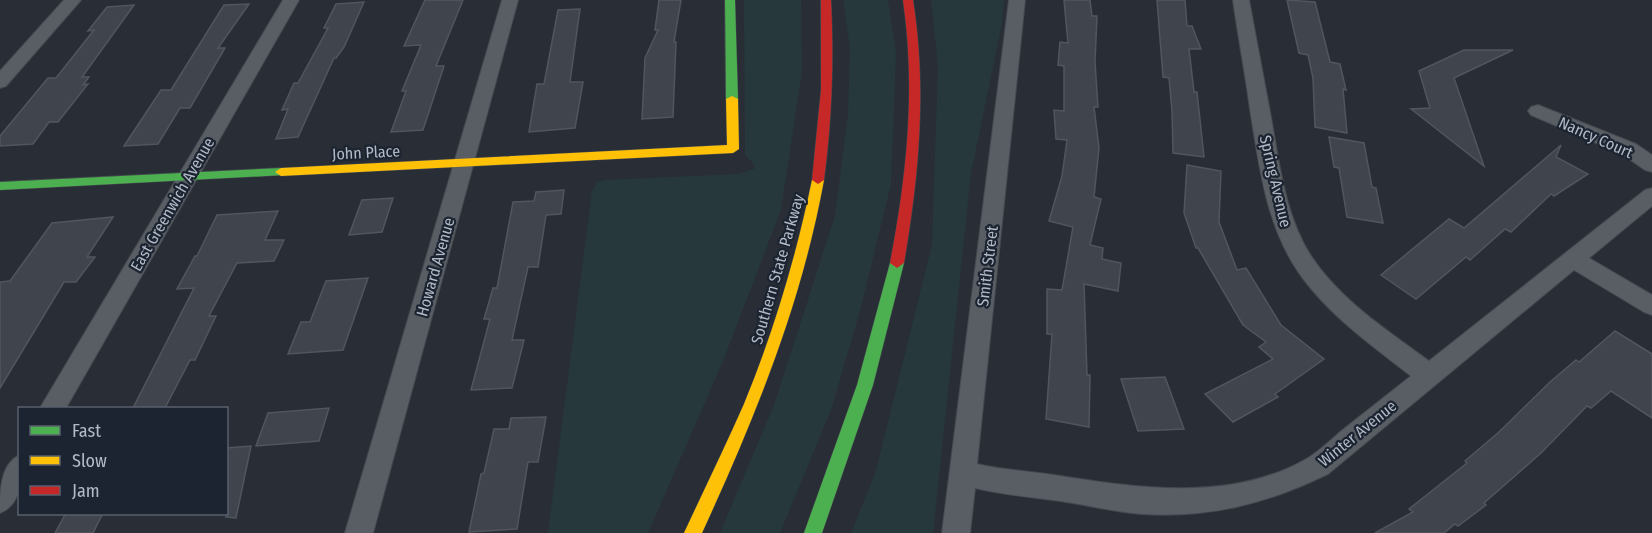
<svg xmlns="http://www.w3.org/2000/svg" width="1652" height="533" font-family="'Fira Sans Condensed',sans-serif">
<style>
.green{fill:#26383c}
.building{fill:#40444c;stroke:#51565d;stroke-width:1.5}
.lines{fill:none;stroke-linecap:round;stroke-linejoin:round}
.street-casing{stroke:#45494f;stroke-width:2}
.fast-casing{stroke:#45494f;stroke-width:1}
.slow-casing{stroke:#45494f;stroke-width:1}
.jam-casing{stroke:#45494f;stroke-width:1}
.street{fill:#595d64;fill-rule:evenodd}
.fast{fill:#4caf50;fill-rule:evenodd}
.slow{fill:#ffc107;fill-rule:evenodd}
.jam{fill:#c62828;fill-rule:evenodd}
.labels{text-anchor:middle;stroke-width:4.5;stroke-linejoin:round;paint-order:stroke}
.street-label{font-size:16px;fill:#b2bac7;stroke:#1c2431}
</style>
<rect width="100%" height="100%" fill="#292e36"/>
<!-- green -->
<g class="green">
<path d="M744,0H801L802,71L781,210L723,361L648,533H548L592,191L597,183L604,180L739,174L754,169L755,165L745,155Z"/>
<path d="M843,0H888L896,53L891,184L860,311L831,410L780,533H720L774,405L835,216L848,114L850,47Z"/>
<path d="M931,0H1004L1002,23L971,173L933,533H851L876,471L932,245L938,65Z"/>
</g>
<!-- building -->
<g class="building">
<path d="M425,0H463L436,66H444L423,130L391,132L406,91H402L421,45L404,46Z"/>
<path d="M659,0H681L674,42H676L673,117L642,119L645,58L658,30H655Z"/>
<path d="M1064,0H1090L1092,16H1097L1095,62L1098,107H1094L1099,148L1094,197L1101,199L1090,245L1103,248L1102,259L1121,263L1118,291L1084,284L1087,375H1090L1089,427L1046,419L1052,334H1047V289L1062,290L1073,227L1049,221L1062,176L1067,140L1056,139L1054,110L1064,111V66L1058,65L1060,42L1068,43Z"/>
<path d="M1157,0H1185L1187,26H1192L1201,49H1189L1194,92H1197L1204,157L1173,153L1172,111L1169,78L1163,77Z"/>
<path d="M1287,0L1315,2L1330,62L1340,64L1346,90L1343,89L1347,133L1315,127L1313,78L1308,55L1299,53Z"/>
<path d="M364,2L344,47L336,58H334L298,137L276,139L288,109L282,110L294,83H298L328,28H324L336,4Z"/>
<path d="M249,4L218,48H225L190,108H180L158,144L124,146L161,90H171L224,5Z"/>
<path d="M134,5L82,77H89L83,85L88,84L58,122H49L33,144L0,146V136L48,78H56L94,30L88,31L107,7Z"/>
<path d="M580,9L570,82H583L575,128L529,132L537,84H544L558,10Z"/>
<path d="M1464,50H1513L1454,78L1484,166L1411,109L1430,108L1419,71Z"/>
<path d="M1329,137L1364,143L1372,187L1376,188L1383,223L1347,217L1339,168L1334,167Z"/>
<path d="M1561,145L1556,157L1588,174L1554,196L1551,194L1511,232L1505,229L1470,260L1466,257L1416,299L1381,275L1449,219L1464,228Z"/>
<path d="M1187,165L1221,171L1219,222L1237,270L1246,268L1281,325L1324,359L1275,394L1278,397L1233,422L1205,394L1273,359L1259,347L1266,342L1243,325L1198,248H1196L1184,213Z"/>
<path d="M564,190L561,214L546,215L538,267H528L512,340H524L512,388L471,390L490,319H484L493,288H497L513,202L534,201L536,192Z"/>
<path d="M393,198L382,232L349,235L362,200Z"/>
<path d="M278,211L265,240H284L274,261L237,263L209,316H216L195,360H190L165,408H133L194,288L177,289L195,256H197L217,215Z"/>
<path d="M113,217L87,257H95L76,282H64L0,388V282L10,281L52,223Z"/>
<path d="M368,278L343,350L288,354L301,322H310L326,281Z"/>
<path d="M1615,331L1652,354V418L1611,391L1591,408L1587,406L1541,453L1484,503L1486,505L1458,526L1455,524L1444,533H1375L1413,512L1409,509L1467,463L1465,461L1499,432L1550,382L1576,360L1579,362Z"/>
<path d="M1165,377L1184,429L1138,431L1121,379Z"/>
<path d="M329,408L319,441L256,446L268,413Z"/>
<path d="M546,417L538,462H528L517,529L469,532L481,474L484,473L494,429H509L511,418Z"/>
<path d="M251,446L236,518L226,517V448Z"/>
<path d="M66,513H103L93,533H55Z"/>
</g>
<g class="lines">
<!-- street casing -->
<g class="street-casing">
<g id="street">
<path d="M64,0H81L6,86L0,88V71Z"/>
<path d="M283,0H299L66,408H40Z"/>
<path d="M502,0H518L373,533H345Z"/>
<path d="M1009,0H1025L977,464C1003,470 1028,471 1054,475C1137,488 1231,503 1308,458C1319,451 1330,441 1340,432C1364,413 1388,394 1411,376C1375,348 1337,321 1308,285C1267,235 1260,171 1250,109C1245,72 1238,36 1233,0H1249C1256,37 1263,75 1270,112C1279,160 1284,214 1311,256C1340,300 1387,330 1429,361L1645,190L1652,188V206L1589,258L1652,295V315L1644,312L1574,270L1328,474C1266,504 1210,518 1142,514C1115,512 1087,505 1060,501C1031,497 1004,495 975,488L970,533H942Z"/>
<path d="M1538,105L1636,144L1652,155V172L1645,170L1622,154L1531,115L1528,111L1531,107Z"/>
<path d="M20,455C20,477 24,503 0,513C0,491 0,464 20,455Z"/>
</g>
</g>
<!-- fast casing -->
<g class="fast-casing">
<g id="fast">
<path d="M725,0H735L738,99L732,102L726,99Z"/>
<path d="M281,168L287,172L285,175L0,190V182Z"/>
<path d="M897,258L904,263L873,385L822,533H804L857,385L890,263Z"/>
</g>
</g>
<!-- slow casing -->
<g class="slow-casing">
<g id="slow">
<path d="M732,96L738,99L739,149L733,153L281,176L275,172L281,168L727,145L726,99Z"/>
<path d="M818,176L824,180C801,306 755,417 702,533H684C704,490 725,447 744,404C774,331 796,257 812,180Z"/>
</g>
</g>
<!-- jam casing -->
<g class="jam-casing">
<g id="jam">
<path d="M821,0H831C834,61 832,120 824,180L818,184L812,180L821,90Z"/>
<path d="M903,0H913C927,89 919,175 904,263L897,268L890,263C907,175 916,89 903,0Z"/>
</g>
</g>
<!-- street -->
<use href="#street" class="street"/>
<!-- fast -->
<use href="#fast" class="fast"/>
<!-- slow -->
<use href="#slow" class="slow"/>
<!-- jam -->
<use href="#jam" class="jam"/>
</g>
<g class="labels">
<!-- street labels -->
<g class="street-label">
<text transform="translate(1596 137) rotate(24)" y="6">Nancy Court</text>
<text transform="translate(366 152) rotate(-3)" y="6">John Place</text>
<text transform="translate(1276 181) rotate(77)" y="6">Spring Avenue</text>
<text transform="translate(172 204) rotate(-60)" y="6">East Greenwich Avenue</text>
<text transform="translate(987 266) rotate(-83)" y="6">Smith Street</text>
<text transform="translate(435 267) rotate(-74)" y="6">Howard Avenue</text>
<text transform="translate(777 269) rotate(-74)" y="6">Southern State Parkway</text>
<text transform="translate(1357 433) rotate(-39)" y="6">Winter Avenue</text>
</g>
</g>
<!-- legend -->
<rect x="18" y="407" width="210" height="108" fill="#1c2431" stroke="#58606d" stroke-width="1.5"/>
<rect x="30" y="426" width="30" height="9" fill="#4caf50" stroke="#58606d" stroke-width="1.5"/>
<text x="72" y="437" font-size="18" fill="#b2bac7">Fast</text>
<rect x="30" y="456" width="30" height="9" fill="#ffc107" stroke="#58606d" stroke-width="1.5"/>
<text x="72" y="467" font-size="18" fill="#b2bac7">Slow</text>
<rect x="30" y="486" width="30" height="9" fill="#c62828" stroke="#58606d" stroke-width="1.5"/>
<text x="72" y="497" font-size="18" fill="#b2bac7">Jam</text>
</svg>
